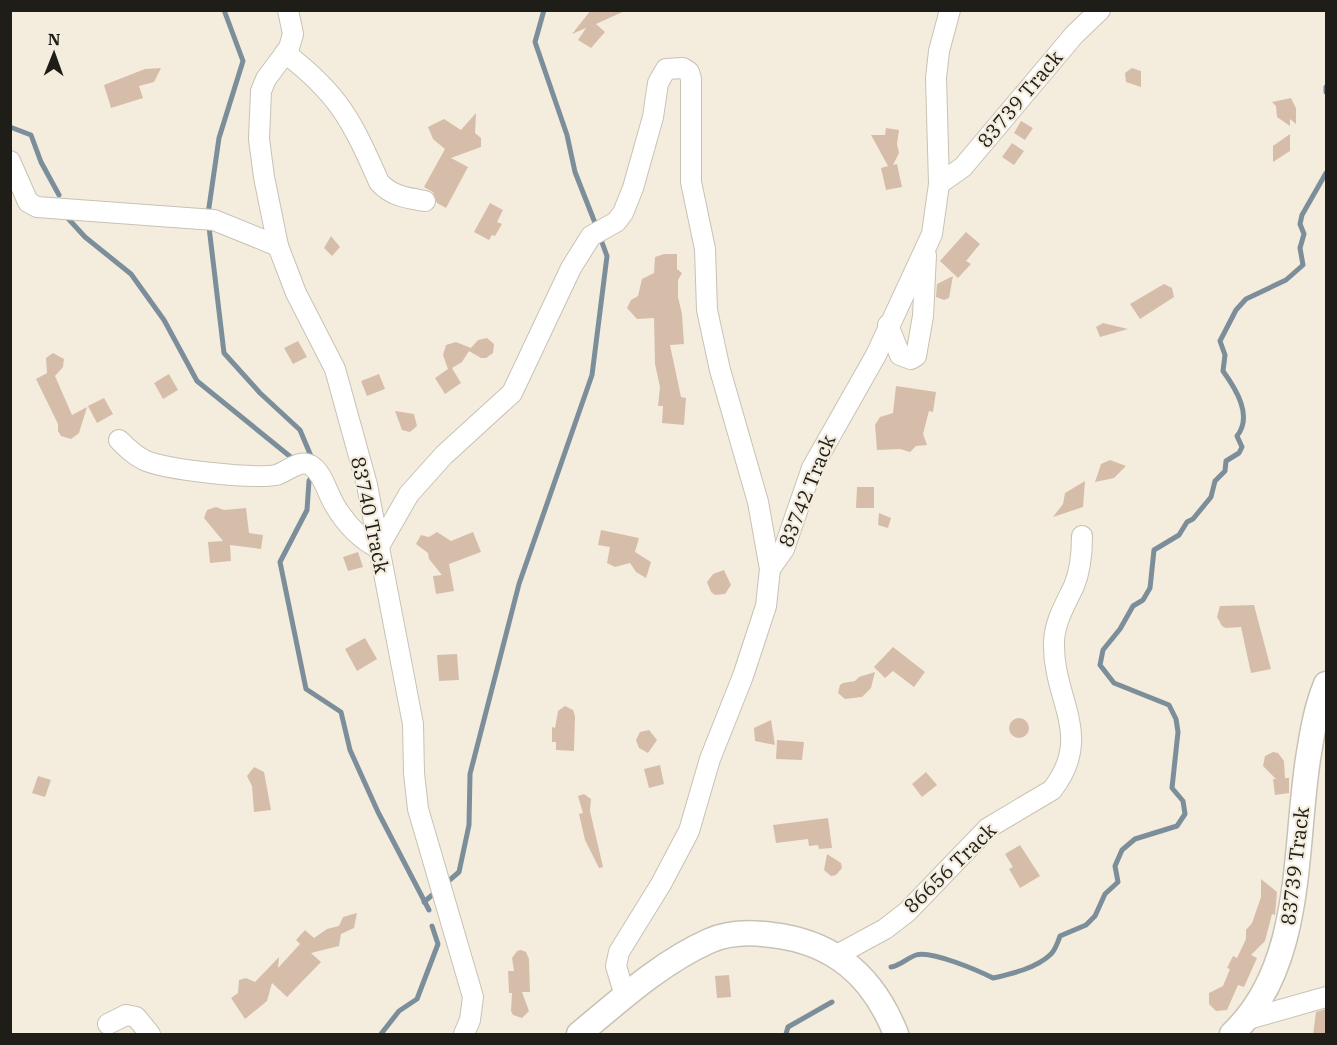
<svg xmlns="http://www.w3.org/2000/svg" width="1337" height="1045" font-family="'IBM Plex Serif',serif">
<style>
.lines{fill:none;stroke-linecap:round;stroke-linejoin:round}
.stream{stroke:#7d8e9b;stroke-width:5}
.building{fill:#d6bda9}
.minor-casing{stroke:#c8c2b4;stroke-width:22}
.tertiary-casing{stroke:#c8c2b4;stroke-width:27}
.minor{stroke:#fff;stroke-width:20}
.tertiary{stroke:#fff;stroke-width:24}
.labels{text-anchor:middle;stroke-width:4.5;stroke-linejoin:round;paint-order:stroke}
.street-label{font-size:20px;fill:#1f1d18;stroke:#f4edde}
</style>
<rect width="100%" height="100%" fill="#f4edde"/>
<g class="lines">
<!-- stream -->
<g class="stream">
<path d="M544,10L535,42L567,135L575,172L597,228"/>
<path d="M1326,87V92"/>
<path d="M10,127L31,135L41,162L59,195"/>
<path d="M64,214L85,237L131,274L164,320L197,381L292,458"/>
<path d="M208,214L219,138L243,61L224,10"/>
<path d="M209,227L224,353L260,393L300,430L313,461"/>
<path d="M313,475L309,481L307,510L280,562L306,689L341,712L350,750L378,812L429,910"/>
<path d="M445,884L459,872L469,825L470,774L519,584L592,375L607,256L600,237"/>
<path d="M424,902L438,890"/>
<path d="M891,967C901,965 907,958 916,955C931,950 979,971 993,978C1011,974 1037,968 1051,954C1055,950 1058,942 1060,936L1086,925L1095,916L1105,894L1118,882L1115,866L1122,850L1135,839L1177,826L1185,814L1183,801L1172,788L1178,732L1176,719L1169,705L1114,683L1100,665L1103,650L1120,629L1133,606L1143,600L1150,588L1154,550L1179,535L1187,522L1193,519L1211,497L1215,481L1225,471L1226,461L1239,453L1242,447L1237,436C1253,416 1236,389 1223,371L1225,355L1220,341L1236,310L1246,299L1286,280L1303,265L1300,248L1304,234L1300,224L1302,215L1326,173"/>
<path d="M381,1034L399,1011L417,999L438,944L432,926"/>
<path d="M786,1034L788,1027L832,1002"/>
</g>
</g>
<!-- building -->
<g class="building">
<path d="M591,10H627L596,24L605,32L591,48L578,40L586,28L572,34Z"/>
<path d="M161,68L154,82L139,86L143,98L111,108L104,85L145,69Z"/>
<path d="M1132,68L1141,71V87L1126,82L1125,73Z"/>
<path d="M1291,98L1296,108V124L1290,119V126L1277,117L1276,106L1272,102Z"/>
<path d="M476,113L475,133L481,138V147L451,158L468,167L446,208L437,203L433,192L424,187L445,149L433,139L428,127L444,119L461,130Z"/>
<path d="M1021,121L1033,128L1025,140L1014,133Z"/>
<path d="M886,128L899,130L897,144L899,153L893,165L897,164L902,187L886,190L881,168L888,166L871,135H885Z"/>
<path d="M1290,134V151L1273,162V146Z"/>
<path d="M1012,143L1024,151L1014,165L1002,157Z"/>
<path d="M490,203L503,210L497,222L502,224L495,236L492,235L489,240L474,232Z"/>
<path d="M966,232L980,244L966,261L971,264L958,278L940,261Z"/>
<path d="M331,236L340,247L332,256L324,248Z"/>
<path d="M664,254H677V269L682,273L678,280V297L682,314L684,344L670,345L681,397L686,398L684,425L662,423L663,406H658L660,387L655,364L654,318L637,319L627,308L631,300L638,296L642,279L654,273L655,257Z"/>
<path d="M953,276L949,298L944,300L936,297L937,284Z"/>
<path d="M1164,284L1172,288L1174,297L1140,319L1130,304Z"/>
<path d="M1103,323L1128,329L1100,337L1096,327Z"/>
<path d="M487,338L494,344L493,353L486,358H481L469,351L462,362L452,368L461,383L445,394L435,378L448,369L443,355L446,345L456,342L471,348L478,340Z"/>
<path d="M298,341L307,357L293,364L284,348Z"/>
<path d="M53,353L64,359L63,367L55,376L72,415L87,407L79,433L71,439L61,436L58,431V424L36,379L47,373L46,358Z"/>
<path d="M169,374L178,390L163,399L154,383Z"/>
<path d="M379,374L385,389L367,396L361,381Z"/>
<path d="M896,386L936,392L933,412L929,411L923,434L927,445L916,446L910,452L900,449L877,450L875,425L880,417L893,413Z"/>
<path d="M104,398L113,414L97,423L88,406Z"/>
<path d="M395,411L414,414L417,426L410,432L402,430Z"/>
<path d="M1110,460L1126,466L1114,478L1095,482L1101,464Z"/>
<path d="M1085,481L1083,507L1053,517L1063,504L1065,493Z"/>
<path d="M857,487H874V508H856Z"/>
<path d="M216,507L224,510L246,508L249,533L263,535L261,549L230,545L231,561L210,563L208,542L223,541L204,518L207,510Z"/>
<path d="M879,513L891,518L888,528L878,525Z"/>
<path d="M601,530L639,538L635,552L651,562L646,578L636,572L630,563L615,567L607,563L610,547L598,545Z"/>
<path d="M437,532L451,541L473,532L481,552L449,564L454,591L436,594L433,576L442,575L429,559L428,553L416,544L421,535L429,537Z"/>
<path d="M358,552L363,567L348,571L343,557Z"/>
<path d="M724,570L731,585L725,594L715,595L711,592L707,582L713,574Z"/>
<path d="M1254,605L1271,669L1251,673L1241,627L1226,628L1222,626L1217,617L1220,606Z"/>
<path d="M365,638L377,659L357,671L345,649Z"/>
<path d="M893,647L925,672L914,687L893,671L885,678L874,667Z"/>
<path d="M457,654L459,680L439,681L437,655Z"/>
<path d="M875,672L871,688L862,697L845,699L838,693L840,685L843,683L855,681L859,677Z"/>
<path d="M565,706L573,710L575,716L574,751L556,750V742H552V727L555,728L558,711Z"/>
<circle cx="1019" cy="728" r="10"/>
<path d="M771,720L775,745L755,741L754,728Z"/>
<path d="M649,730L657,740L648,753L639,748L636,740L640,732Z"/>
<path d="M777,740L804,742L802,760L776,759Z"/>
<path d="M1273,752L1278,753L1284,761L1285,778H1289V793L1275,795L1273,779H1276L1263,766L1265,756Z"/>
<path d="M660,765L664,784L649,788L644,769Z"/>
<path d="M254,767L264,772L271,810L254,812L252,786L247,776Z"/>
<path d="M926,772L937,785L922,797L912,784Z"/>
<path d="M38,776L51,780L45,797L32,793Z"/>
<path d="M584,794L591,799L590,811L603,867L599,868L585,840L579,814L583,813L578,796Z"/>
<path d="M828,818L832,848L819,849L818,845L809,846L808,839L776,843L773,825Z"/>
<path d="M1020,845L1040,876L1020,888L1009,869L1013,867L1005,854Z"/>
<path d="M827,854L841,863L842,868L836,875L831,876L824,870Z"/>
<path d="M1261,879L1277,892L1275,915L1272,914L1265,941L1251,955L1257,958L1244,987L1238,985L1227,1010L1216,1011L1209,1004V993L1223,986L1230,969L1227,968L1233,956L1237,958L1246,939V930L1252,923L1261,897Z"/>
<path d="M357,913L354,928L341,934L339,946L311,953L321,962L287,997L272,983L267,1001L245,1019L231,998L238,993L239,980L246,978L255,982L279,957L278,968L300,944L296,940L305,930L314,938L327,929L339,926L343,917Z"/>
<path d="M521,950L526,952L529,959L530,992H522L529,1011L522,1018L513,1015L511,1011L512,993H509L508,971H514L512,958L517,951Z"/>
<path d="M729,975L731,997L717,998L715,976Z"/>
<path d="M1326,1009V1035H1313L1316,1012Z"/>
</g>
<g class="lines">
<!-- minor casing -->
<g class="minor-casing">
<g id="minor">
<path d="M288,10L293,34L289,48L266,79L261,91L259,139L264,177L278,246L296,293L335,369L367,485L413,724L414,773L418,809L473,997L470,1020L464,1034"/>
<path d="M285,53C339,94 352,121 379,182C391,196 407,198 425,201"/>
<path d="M10,161L28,202L37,207L214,220L278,246"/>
<path d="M939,184L963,167L1074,35L1100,10"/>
<path d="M888,325L900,355L911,359L916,356L923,316L926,255"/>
<path d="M119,440C127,448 134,455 144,460C166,470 252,479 276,475C287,472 299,459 310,465C322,471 327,492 334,504C345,523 358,538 378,548L409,494L444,455L512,393L571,268L591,236L616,222L623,213L633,188L653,117L658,83L666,69L683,68L689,72L691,79V182L705,249L707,310L720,370L758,502L770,569"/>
<path d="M837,955L885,929L907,912L988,828L1052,790C1095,735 1052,700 1054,641C1055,621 1066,603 1074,586C1081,569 1082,553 1082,536"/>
<path d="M625,996L616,966L619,952L661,884L689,831L710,759L743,676L766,606L770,569L784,549L812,468L876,355L932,234L939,184L936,78L939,51L950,10"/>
<path d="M1245,1020L1326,997"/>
<path d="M108,1024L126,1015L136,1017L150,1034"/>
</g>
</g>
<!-- tertiary casing -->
<g class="tertiary-casing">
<g id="tertiary">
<path d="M579,1034C619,1001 660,963 709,941C729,932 750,932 772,935C834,942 873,976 896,1034"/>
<path d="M1232,1034C1304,966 1294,850 1308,759C1312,734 1316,708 1326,684"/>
</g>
</g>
<!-- minor -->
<use href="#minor" class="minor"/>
<!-- tertiary -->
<use href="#tertiary" class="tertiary"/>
</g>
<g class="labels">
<!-- street labels -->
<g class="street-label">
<text transform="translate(1020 99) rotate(-50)" y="7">83739 Track</text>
<text transform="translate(807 491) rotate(-68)" y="7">83742 Track</text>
<text transform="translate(370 515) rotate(78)" y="7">83740 Track</text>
<text transform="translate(1295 866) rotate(-83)" y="7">83739 Track</text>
<text transform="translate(950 868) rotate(-44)" y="7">86656 Track</text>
</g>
</g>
<!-- border -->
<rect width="1337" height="1045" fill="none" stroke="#1f1d18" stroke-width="24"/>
<!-- north arrow -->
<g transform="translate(54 54) rotate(1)" stroke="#f4edde" stroke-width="4.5" paint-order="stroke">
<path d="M0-4.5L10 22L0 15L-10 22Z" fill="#1f1d18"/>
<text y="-9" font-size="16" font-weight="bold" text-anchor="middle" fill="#1f1d18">N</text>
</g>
</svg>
